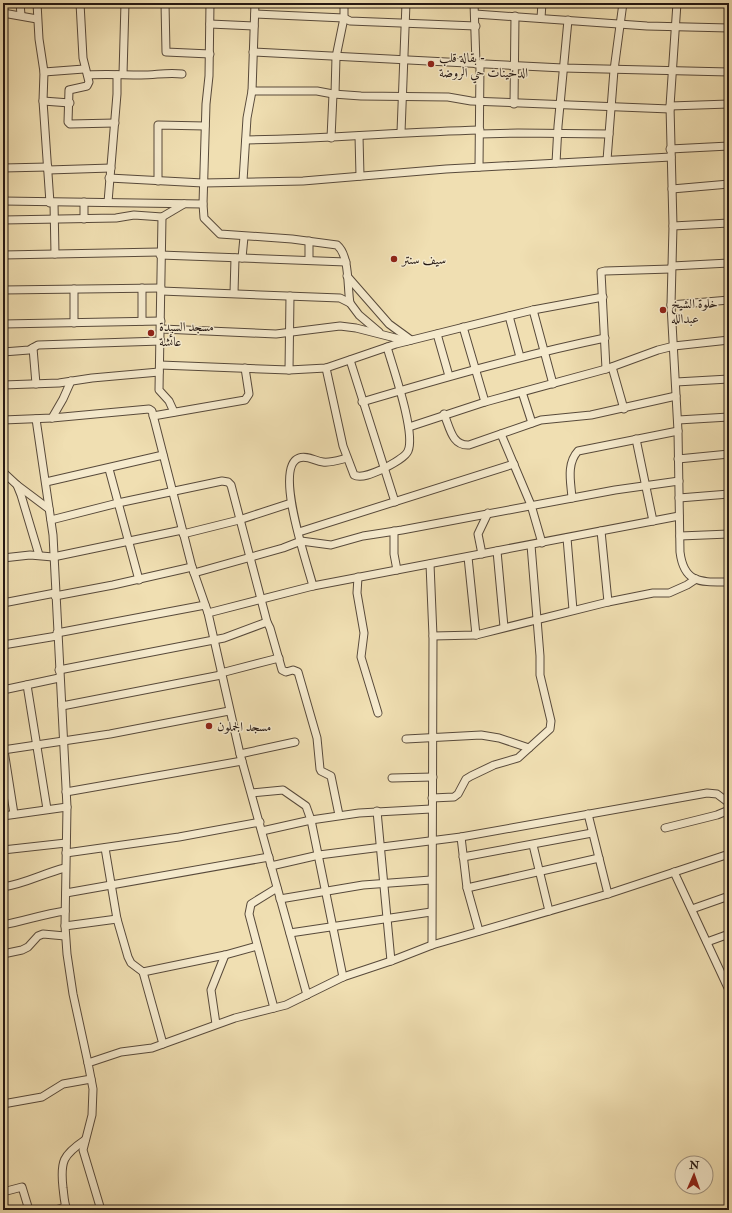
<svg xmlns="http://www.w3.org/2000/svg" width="732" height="1213" font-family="'IM FELL Double Pica',Amiri,serif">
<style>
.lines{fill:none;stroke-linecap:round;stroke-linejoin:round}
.minor-casing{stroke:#584a3b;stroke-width:9}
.minor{stroke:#f5eacd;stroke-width:7}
.poi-dot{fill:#8f2418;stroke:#f5eacd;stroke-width:1.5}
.labels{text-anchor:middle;stroke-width:3;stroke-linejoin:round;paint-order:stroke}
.poi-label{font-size:13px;fill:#251813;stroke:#f5eacd;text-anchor:start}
</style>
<rect width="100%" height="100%" fill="#f0dfb2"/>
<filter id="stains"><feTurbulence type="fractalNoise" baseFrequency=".005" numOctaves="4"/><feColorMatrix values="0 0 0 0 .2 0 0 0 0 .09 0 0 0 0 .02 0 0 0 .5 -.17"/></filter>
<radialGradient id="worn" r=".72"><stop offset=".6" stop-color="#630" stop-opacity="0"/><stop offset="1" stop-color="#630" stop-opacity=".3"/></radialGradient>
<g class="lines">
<!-- minor casing -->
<g class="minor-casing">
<g id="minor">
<path d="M20,3L21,15"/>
<path d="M37,3L39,39L44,72L43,101L50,203"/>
<path d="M80,3L83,58L89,82L87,86L69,90L68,122L70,124L115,123"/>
<path d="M165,3L166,52L210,54"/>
<path d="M474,3L476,64"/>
<path d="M677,3L670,106L673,226L671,305L678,431L680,552C684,584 701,582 729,582"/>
<path d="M3,13L37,19"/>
<path d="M255,14L344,18L350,21L476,26"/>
<path d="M475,14L647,26L729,28"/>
<path d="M541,18L542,3"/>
<path d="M210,24L254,26"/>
<path d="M253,52L563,68L729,72"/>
<path d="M44,72L84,69"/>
<path d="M123,74L125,3"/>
<path d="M88,75C106,74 123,75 141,75C156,75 168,72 182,74"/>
<path d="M252,91H317L333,94L361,96L448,97L471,101L670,109"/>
<path d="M335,94L336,57L344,18V3"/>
<path d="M43,101L70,103"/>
<path d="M514,104L515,16"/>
<path d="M670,106L729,104"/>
<path d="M401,132L406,3"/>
<path d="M480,134L518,133L609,134"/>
<path d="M359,136L360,176"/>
<path d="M331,138L333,94"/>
<path d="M246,140C324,139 402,132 480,130"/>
<path d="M670,149L729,146"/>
<path d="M607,160L614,70L623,3"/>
<path d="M556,163L558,126L568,20"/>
<path d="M479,167L480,64"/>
<path d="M3,168L48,167"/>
<path d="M48,170L111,168"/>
<path d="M109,178L203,183L303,181L446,169L671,157"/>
<path d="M158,181V125L205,126"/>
<path d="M243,181L247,118L252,91L255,3"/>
<path d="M672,189L729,184"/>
<path d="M3,201L203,204L206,104L209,76L210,3"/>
<path d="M108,202L117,94V75"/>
<path d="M54,203L55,254"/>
<path d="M203,204L204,218L220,234L292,239L337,245C350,256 347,286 350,303"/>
<path d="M162,217L159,390L169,401L174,412"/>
<path d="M84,219V202"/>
<path d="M3,220L116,218L134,215L162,217L184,204"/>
<path d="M673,226L729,223"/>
<path d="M3,255L160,252"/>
<path d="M160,255L346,262"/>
<path d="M242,258L244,237"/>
<path d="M309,260V241"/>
<path d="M672,266L729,263"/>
<path d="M347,276L389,324L411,340"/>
<path d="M3,290L161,288"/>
<path d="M161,291L340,298L350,303L359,315L379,332"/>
<path d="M234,293L235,258"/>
<path d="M671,305L729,300"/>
<path d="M533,310L553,384"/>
<path d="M509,316L520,357"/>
<path d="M142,321V288"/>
<path d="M74,323V289"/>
<path d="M3,324L161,321"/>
<path d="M463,327L485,402"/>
<path d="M162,329L276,334L340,326L356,328L407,341"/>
<path d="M437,334L449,376"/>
<path d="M33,348L36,384"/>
<path d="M3,352L29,350L38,345L161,341"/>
<path d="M350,360L395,502"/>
<path d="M160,365L289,370L326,368L396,344L533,310L603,297"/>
<path d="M612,367L624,409"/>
<path d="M326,368L343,446L354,475C362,479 376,472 383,469C390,465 405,458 408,451C416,433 393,368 387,347"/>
<path d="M606,369L601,272L605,271L671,269"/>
<path d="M289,370L290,296"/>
<path d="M676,382L729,379"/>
<path d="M3,385L59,383L92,378L159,372"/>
<path d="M522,392L532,423"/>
<path d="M362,402C443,378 523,355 605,338"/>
<path d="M444,414C450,428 452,446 469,445L541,420L591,415L676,396"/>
<path d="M153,416L245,400L249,394L245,368"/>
<path d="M52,418L63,399L71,381"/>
<path d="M36,419L53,535L67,807L65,926L67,954L73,994L88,1063"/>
<path d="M3,420L52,418L149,409L152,411L192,567L208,613L240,754L307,995"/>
<path d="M678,420L729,417"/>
<path d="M409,427L485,402L606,369L658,350L674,346L729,340"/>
<path d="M501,434L531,505L542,543"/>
<path d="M636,439L653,521"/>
<path d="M678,459L729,454"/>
<path d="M109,469L139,580"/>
<path d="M3,472L17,485L49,509"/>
<path d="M46,482L163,455"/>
<path d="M17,485L21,495L39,555"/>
<path d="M572,498C571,483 566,464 578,451L678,431"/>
<path d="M679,498L729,494"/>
<path d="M51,520L118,503L222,481L228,482L231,485L267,622L270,628L282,670L286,672L293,670L298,672L317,738L320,769L321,771L331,776L339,815"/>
<path d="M394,531V554L397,570"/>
<path d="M601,531L608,602"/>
<path d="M299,532L514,464"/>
<path d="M183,534L239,520L291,503"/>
<path d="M680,536L729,534"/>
<path d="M567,538L573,610"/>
<path d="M497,551L504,627"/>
<path d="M482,554L478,534L488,513"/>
<path d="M468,557L476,635"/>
<path d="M3,558L30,555L53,557L182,530"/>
<path d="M430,564L433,636L432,945"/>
<path d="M194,573L283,548L301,541L331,545L363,536L402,530L615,490L679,481"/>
<path d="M358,577L357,593L364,633L361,657L378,713"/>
<path d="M313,586C308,566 273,467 299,458C307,455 315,461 323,462C331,463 339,460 347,458"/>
<path d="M55,596L113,585L192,567"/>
<path d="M3,603L55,593"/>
<path d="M208,613L313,586L679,516"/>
<path d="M57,633L205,605"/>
<path d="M433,636L476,635L608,602L653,593H669L687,585L696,579"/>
<path d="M3,645L57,636"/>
<path d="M59,670L224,638L267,622"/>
<path d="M221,673L279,658"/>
<path d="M27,685L47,809"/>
<path d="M3,690L59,678"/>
<path d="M62,706L221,675"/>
<path d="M406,739L481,735L499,738L529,748"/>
<path d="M3,744L14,814"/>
<path d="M3,750L110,734L229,711"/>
<path d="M240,754L295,742"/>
<path d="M392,778L433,777"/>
<path d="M66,792L242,761"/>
<path d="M252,793L283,790L306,806L311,820L343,977"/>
<path d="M432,798L454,797L458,794L466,779L471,776L494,765L518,758L550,729L551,721L540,675V656L531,545"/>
<path d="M377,811L391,961"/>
<path d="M588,814L608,894"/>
<path d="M3,816L67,807"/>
<path d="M665,828L717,815L729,810"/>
<path d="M262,831L311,820L359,813L431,809"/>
<path d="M461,837L467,888L479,931"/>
<path d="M533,845L549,911"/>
<path d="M105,848L117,919L128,957L131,963L143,972L163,1044"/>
<path d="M3,850L66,843"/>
<path d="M66,853L179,837L260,822"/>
<path d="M463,857L592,833"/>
<path d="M271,866L319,855L461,837L707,793L717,794L729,803"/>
<path d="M674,872L729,990"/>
<path d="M3,887C25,884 44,873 65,868"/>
<path d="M467,888L599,858"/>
<path d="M66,893L269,857"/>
<path d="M280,899L363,885L431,880"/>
<path d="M692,909L729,896"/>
<path d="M3,925C24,921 44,914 65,911"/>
<path d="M65,926L117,919"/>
<path d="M290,933L431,912"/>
<path d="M707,942L729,934"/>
<path d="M3,954L22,950L28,947L38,936L43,934L65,936"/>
<path d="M143,972L225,955L257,946"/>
<path d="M274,1008L249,914L251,904L277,888"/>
<path d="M216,1024L211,990L225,955"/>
<path d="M3,1104L42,1097L63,1084L91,1079"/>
<path d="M3,1192L22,1187L29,1210"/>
<path d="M55,1210L66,1207"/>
<path d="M67,1210C64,1203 64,1195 63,1188C60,1161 63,1155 85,1140"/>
<path d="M101,1210L83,1150L92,1115L93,1089L88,1063L121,1052L152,1048L235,1018L286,1005L343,977L391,961L432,945L608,894L729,854"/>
</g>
</g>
<!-- minor -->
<use href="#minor" class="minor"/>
</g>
<!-- markers -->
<g class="poi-dot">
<circle cx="431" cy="64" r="4"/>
<circle cx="394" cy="259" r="4"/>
<circle cx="663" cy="310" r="4"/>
<circle cx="151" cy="333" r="4"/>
<circle cx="209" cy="726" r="4"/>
</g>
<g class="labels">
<!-- poi labels -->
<g class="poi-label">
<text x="439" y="62">بقالة قلب -<tspan x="439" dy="15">الدخينات حي الروضة</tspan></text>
<text x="402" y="264">سيف سنتر</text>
<text x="671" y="308">خلوة الشيخ<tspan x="671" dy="15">عبدالله</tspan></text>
<text x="159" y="331">مسجد السيدة<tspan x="159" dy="15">عائشة</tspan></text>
<text x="217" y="731">مسجد الجملون</text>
</g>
</g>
<!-- margin -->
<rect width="732" height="1213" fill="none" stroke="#f0dfb2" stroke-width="16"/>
<rect x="4" y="4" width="724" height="1205" fill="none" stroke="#251813" stroke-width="2"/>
<rect x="8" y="8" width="716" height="1197" fill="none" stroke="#251813"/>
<!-- north arrow -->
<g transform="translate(694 1175) rotate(2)"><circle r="19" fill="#f5eacd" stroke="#a29683"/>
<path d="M0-3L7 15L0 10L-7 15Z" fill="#8f2418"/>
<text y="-6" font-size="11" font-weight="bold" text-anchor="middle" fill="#251813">N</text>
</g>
<rect width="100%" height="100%" filter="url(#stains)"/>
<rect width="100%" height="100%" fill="url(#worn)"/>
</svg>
